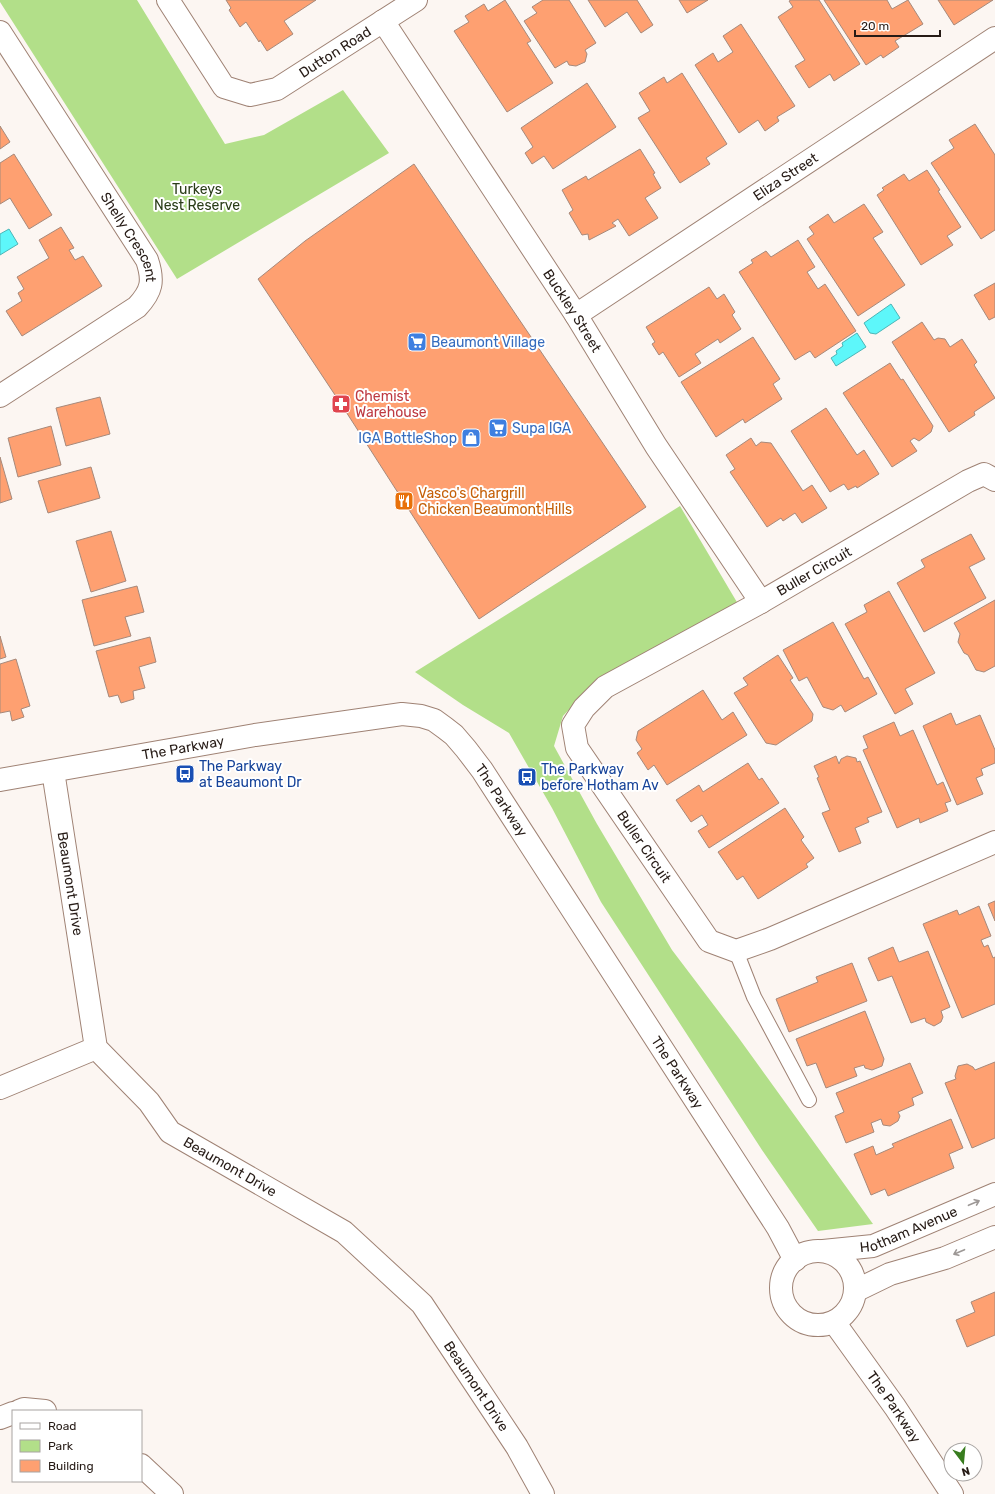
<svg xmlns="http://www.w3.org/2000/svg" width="995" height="1494" font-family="Rubik,sans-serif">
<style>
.green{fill:#b2df89}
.water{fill:#5df7fa;stroke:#4cb5b6}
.building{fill:#fea071;stroke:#a6897b}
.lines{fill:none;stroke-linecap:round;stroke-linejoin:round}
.lane-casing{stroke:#9f8274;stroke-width:16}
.street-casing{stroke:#9f8274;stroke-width:24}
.secondary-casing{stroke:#9f8274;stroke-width:24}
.lane{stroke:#fff;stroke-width:14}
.street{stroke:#fff;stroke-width:22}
.secondary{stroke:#fff;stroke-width:22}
.oneway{stroke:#9d9896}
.labels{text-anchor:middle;stroke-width:4;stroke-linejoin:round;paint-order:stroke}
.street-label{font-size:14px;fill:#261b16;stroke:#fff}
.park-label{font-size:14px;fill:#2a3d18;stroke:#fff}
.shop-label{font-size:14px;fill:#366cbe;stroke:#fff;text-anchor:start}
.health-label{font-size:14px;fill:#be3a42;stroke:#fff;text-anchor:start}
.food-label{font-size:14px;fill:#c56008;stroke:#fff;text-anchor:start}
.transit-label{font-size:14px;fill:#164399;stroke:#fff;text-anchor:start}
</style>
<rect width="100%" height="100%" fill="#fcf6f2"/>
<!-- green -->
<g class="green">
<path d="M0,0H137L225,144L264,135L343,90L389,153L177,279L0,2Z"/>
<path d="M680,506L741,609L590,687L563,716L554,746L597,824L672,950L738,1037L873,1224L818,1231L762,1150L601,902L552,808L509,733L463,705L415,672Z"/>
</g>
<!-- water -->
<g class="water">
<path d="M9,229L18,244L0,255V234Z"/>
<path d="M891,304L900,318L876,334L870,333L864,323Z"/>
<path d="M857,333L866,347L836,366L831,358L837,354L836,351L843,346L842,343Z"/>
</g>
<!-- building -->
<g class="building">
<path d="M226,0H316L284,21L293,34L267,51L260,40L259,42L246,22L240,27L229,10L231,8Z"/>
<path d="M505,0L531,41L527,43L553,83L507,112L454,31L469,22L465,16L484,4L488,11Z"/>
<path d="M543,0H569L596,43L585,50L587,54L585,62L576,66L569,65L567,61L555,68L524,21L537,13L532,7Z"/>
<path d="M588,0H637L653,25L641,33L627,12L605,27Z"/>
<path d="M679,0H708L687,13Z"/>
<path d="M791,0H819L860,64L834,81L830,74L809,88L795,66L805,60L778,17L793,7L789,1Z"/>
<path d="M824,0H887L892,9L908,0L923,24L895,41L899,47L883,58L881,55L866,65Z"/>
<path d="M938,0H993L954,25Z"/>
<path d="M741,24L795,106L777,117L779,121L765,131L758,120L739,133L695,65L713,53L718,62L733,52L723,36Z"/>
<path d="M682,73L727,144L706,158L710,164L680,183L638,118L650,111L639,93L664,77L667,83Z"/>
<path d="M587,83L616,127L553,169L544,156L532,164L525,153L533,147L521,128Z"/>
<path d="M975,124L995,155V230L981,239L931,163L954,148L949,140Z"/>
<path d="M0,126L10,142L0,149Z"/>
<path d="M640,149L655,173L653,174L661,188L645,198L658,218L629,236L618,219L612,223L616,226L589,240L588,234L582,235L569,213L573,210L562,190L586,176L588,180Z"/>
<path d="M14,154L52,215L29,229L10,198L0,204V163Z"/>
<path d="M414,164L646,507L479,619L341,404L258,279L305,241Z"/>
<path d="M927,170L940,190L938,191L961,227L947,236L953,245L921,265L877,195L884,190L882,188L904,174L909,181Z"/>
<path d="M864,204L883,232L873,238L905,285L858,316L807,239L814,234L809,227L828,214L834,223Z"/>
<path d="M61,227L74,248L69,250L75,260L83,256L102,286L22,336L6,311L22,301L18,293L24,289L17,277L49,258L39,240Z"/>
<path d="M798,240L815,267L807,272L818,289L825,284L856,331L815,358L810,351L795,360L739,272L753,263L751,260L766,251L771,257Z"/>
<path d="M995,283V317L989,320L974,295Z"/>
<path d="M709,287L717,299L724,294L735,312L732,315L741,329L720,343L718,339L695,354L701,363L679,377L663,352L659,355L652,344L655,342L646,327Z"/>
<path d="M922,322L934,340L938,338L945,339L950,347L962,339L977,362L974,365L995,398L974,412L975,415L949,432L892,342Z"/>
<path d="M753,337L780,379L773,384L782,399L745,423L743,419L716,437L681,382Z"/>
<path d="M890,363L901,380L903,379L933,426L931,432L919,441L914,438L910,441L917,451L892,467L843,393Z"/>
<path d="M100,397L110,434L66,446L56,408Z"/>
<path d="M826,408L857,455L864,450L879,474L857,488L856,486L848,490L844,484L830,492L791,431Z"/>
<path d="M51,426L61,465L18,477L8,438Z"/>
<path d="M751,438L756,446L761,442L771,443L803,491L812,485L827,508L802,523L795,513L783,521L781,518L767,527L730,472L735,469L726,455Z"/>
<path d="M0,457L12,499L0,503Z"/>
<path d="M91,467L100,498L48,513L38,481Z"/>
<path d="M111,531L126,581L91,592L76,541Z"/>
<path d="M971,534L985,559L969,567L986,598L924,632L897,583L925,567L921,560Z"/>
<path d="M137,586L144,612L125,617L131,636L94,646L82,600Z"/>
<path d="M889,591L935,673L905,689L913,704L895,714L845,624L867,612L864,605Z"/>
<path d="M995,600V666L984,672L976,670L968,655L964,653L958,642L960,634L954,623Z"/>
<path d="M833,622L864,679L868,677L877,694L845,712L841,705L833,710L823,707L807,677L799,681L783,650Z"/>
<path d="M0,636L6,657L0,659Z"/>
<path d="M150,637L156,662L139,667L145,688L133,691L134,699L121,703L118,695L109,697L96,651Z"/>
<path d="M778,655L793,678L790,680L813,714L812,721L776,745L766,743L734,693L748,685L743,678Z"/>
<path d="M16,659L30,706L21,709L24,717L12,721L10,711L0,713V664Z"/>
<path d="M703,690L722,720L733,712L747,735L667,785L654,765L648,770L637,753L642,749L636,740L638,731Z"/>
<path d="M951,713L956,725L980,715L995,750V763L981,769L983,775L976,778L983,794L957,805L923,726Z"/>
<path d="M894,722L900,736L913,730L937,785L943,782L951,801L945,803L948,811L920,823L919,818L897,828L863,750L868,748L863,736Z"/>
<path d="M836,756L839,764L841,759L847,756L856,758L857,762L860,761L882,812L867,818L869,822L855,828L861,843L839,852L822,813L830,810L817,778L819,777L814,766Z"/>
<path d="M748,763L759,780L762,778L779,803L709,848L698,831L708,825L702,815L691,822L676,800L699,785L703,792Z"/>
<path d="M785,808L804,837L801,840L814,858L806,864L808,867L758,899L743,876L737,880L718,852Z"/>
<path d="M995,901V921L988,904Z"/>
<path d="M979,906L991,936L981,940L984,947L988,945L993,958L995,957V1004L962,1018L923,924L957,910L959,915Z"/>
<path d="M893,947L899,962L928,951L950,1007L941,1011L943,1017L941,1022L934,1026L926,1022L925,1018L911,1023L892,976L878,981L868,958Z"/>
<path d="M852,963L867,1001L789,1032L776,999L818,982L816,977Z"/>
<path d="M865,1011L884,1059L882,1066L872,1070L865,1068L864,1065L854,1068L857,1076L826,1088L816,1063L807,1066L796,1039Z"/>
<path d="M995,1062V1138L972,1148L945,1083L956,1079L955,1076L958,1066L967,1064L973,1067L975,1070Z"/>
<path d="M910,1063L923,1093L912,1098L914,1105L898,1112L900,1116L898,1121L890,1126L883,1125L881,1119L871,1123L874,1132L846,1143L835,1116L844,1112L836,1093Z"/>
<path d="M951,1119L963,1148L949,1154L954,1168L888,1196L885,1189L871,1195L854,1154L873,1146L876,1155L894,1147L892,1144Z"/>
<path d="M995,1292V1335L967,1347L956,1320L975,1312L971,1302Z"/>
</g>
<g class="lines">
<!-- lane casing -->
<g class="lane-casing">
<path id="lane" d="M736,951L754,997L809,1100"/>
</g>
<!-- street casing -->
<g class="street-casing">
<g id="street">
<path id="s1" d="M168,0L224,87L250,95L277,89L416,0"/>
<path id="s2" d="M383,21L576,315L656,446L761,602"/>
<path id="s3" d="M0,32L147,260C154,281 152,291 137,307L0,396"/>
<path id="s4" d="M576,315L995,38"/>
<path id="s5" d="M995,480L984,474L968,481L761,602L605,687L584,708L573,725L577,748L709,941L736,951L770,939L995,842"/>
<path id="s6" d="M53,771L96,1048L149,1102L170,1132L344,1232L422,1304L517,1447L543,1494"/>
<path d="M0,1088L96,1048"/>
<path d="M19,1411L24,1409L45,1411"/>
<path d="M0,1418L13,1413"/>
<path d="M141,1465L172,1494"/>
</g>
</g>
<!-- secondary casing -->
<g class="secondary-casing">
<g id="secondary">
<path id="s7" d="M0,780L255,735L402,714L421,716L434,720L445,728L454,735L466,749L482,770L778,1228L795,1260"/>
<path id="s8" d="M823,1251L873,1246L995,1194"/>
<circle cx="818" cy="1288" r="37"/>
<path d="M855,1291L890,1274L945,1258L995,1237"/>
<path id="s9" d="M834,1322L895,1407L952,1494"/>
</g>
</g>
<!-- lane -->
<use href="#lane" class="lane"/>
<!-- street -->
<use href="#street" class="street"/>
<!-- secondary -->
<use href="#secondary" class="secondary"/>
</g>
<!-- one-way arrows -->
<defs><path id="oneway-shaft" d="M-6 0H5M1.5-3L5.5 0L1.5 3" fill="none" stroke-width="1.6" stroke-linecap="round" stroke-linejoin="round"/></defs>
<g class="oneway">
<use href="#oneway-shaft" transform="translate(974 1203) rotate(-23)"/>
<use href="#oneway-shaft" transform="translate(959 1252) rotate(157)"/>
</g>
<!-- icons -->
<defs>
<g id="supermarket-square" transform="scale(1)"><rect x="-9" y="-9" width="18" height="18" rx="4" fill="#3f7fe0" stroke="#fff"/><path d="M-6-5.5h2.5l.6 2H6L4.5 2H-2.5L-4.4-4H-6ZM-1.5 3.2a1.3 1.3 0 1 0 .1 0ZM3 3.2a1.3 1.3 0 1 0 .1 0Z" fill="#fff"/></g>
<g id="pharmacy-square" transform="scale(1)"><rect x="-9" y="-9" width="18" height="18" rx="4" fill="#e0444e" stroke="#fff"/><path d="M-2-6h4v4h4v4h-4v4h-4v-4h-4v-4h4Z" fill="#fff"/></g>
<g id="shop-square" transform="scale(1)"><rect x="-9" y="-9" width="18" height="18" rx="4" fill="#3f7fe0" stroke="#fff"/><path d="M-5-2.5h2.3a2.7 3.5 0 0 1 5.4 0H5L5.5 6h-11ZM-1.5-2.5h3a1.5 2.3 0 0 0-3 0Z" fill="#fff"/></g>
<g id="restaurant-square" transform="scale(1)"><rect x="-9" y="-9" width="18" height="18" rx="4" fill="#e8710a" stroke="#fff"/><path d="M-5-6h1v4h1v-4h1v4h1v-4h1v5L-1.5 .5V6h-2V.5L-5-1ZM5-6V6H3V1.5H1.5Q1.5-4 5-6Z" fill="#fff"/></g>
<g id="bus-square" transform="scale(1)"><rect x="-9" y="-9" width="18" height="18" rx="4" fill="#1a4fb4" stroke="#fff"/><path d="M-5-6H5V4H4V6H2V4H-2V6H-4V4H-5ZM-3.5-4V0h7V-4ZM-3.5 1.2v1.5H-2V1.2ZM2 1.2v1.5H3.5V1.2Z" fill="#fff"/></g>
</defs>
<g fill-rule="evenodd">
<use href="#supermarket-square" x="417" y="342"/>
<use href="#pharmacy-square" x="341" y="404"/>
<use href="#supermarket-square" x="498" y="428"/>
<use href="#shop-square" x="471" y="438"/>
<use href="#restaurant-square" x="404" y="501"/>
<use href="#bus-square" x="185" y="774"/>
<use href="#bus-square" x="527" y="777"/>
</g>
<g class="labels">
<!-- street labels -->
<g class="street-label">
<text dy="5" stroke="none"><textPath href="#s1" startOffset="227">Dutton Road</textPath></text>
<text dy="5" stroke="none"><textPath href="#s4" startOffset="251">Eliza Street</textPath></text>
<text dy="5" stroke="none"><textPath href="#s3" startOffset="243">Shelly Crescent</textPath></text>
<text dy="5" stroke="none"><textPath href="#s2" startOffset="346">Buckley Street</textPath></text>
<text transform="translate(814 571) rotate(-30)" y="5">Buller Circuit</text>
<text dy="5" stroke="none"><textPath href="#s7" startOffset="186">The Parkway</textPath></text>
<text dy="5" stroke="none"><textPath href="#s7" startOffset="546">The Parkway</textPath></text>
<text dy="5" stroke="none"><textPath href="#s5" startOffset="640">Buller Circuit</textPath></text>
<text dy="5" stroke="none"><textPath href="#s6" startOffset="114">Beaumont Drive</textPath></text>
<text dy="5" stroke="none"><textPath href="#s7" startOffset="870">The Parkway</textPath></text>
<text dy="5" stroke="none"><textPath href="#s6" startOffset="462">Beaumont Drive</textPath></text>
<text dy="5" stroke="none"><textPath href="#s8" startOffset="89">Hotham Avenue</textPath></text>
<text dy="5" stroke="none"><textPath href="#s6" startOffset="798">Beaumont Drive</textPath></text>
<text dy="5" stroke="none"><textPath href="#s9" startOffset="104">The Parkway</textPath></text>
</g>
<!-- park labels -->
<g class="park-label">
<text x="197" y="194">Turkeys<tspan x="197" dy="16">Nest Reserve</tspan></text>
</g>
<!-- shop labels -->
<g class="shop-label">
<text x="431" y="347">Beaumont Village</text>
<text x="512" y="433">Supa IGA</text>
<text x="457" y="443" text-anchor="end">IGA BottleShop</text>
</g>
<!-- health labels -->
<g class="health-label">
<text x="355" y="401">Chemist<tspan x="355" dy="16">Warehouse</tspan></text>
</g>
<!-- food labels -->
<g class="food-label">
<text x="418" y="498">Vasco's Chargrill<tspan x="418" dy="16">Chicken Beaumont Hills</tspan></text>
</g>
<!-- transit labels -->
<g class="transit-label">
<text x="199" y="771">The Parkway<tspan x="199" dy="16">at Beaumont Dr</tspan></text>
<text x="541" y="774">The Parkway<tspan x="541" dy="16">before Hotham Av</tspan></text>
</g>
</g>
<!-- legend -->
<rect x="12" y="1410" width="130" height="72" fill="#ffffff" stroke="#a8a4a2"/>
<rect x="20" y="1423" width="20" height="6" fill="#ffffff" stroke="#a8a4a2"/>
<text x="48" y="1430" font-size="12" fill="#261b16">Road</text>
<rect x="20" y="1440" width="20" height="12" fill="#b2df89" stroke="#a8a4a2"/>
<text x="48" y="1450" font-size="12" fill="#261b16">Park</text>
<rect x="20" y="1460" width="20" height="12" fill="#fea071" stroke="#a8a4a2"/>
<text x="48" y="1470" font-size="12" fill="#261b16">Building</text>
<!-- north arrow -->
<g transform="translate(963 1462) rotate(164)"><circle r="19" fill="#ffffff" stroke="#a8a4a2"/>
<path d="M0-3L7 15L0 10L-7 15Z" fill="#387c1e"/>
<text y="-6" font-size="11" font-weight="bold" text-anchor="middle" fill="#261b16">N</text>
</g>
<!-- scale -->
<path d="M855 30v6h85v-6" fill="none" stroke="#261b16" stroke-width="2"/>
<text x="861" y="30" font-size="12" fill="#261b16" stroke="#ffffff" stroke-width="3" paint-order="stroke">20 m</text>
</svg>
